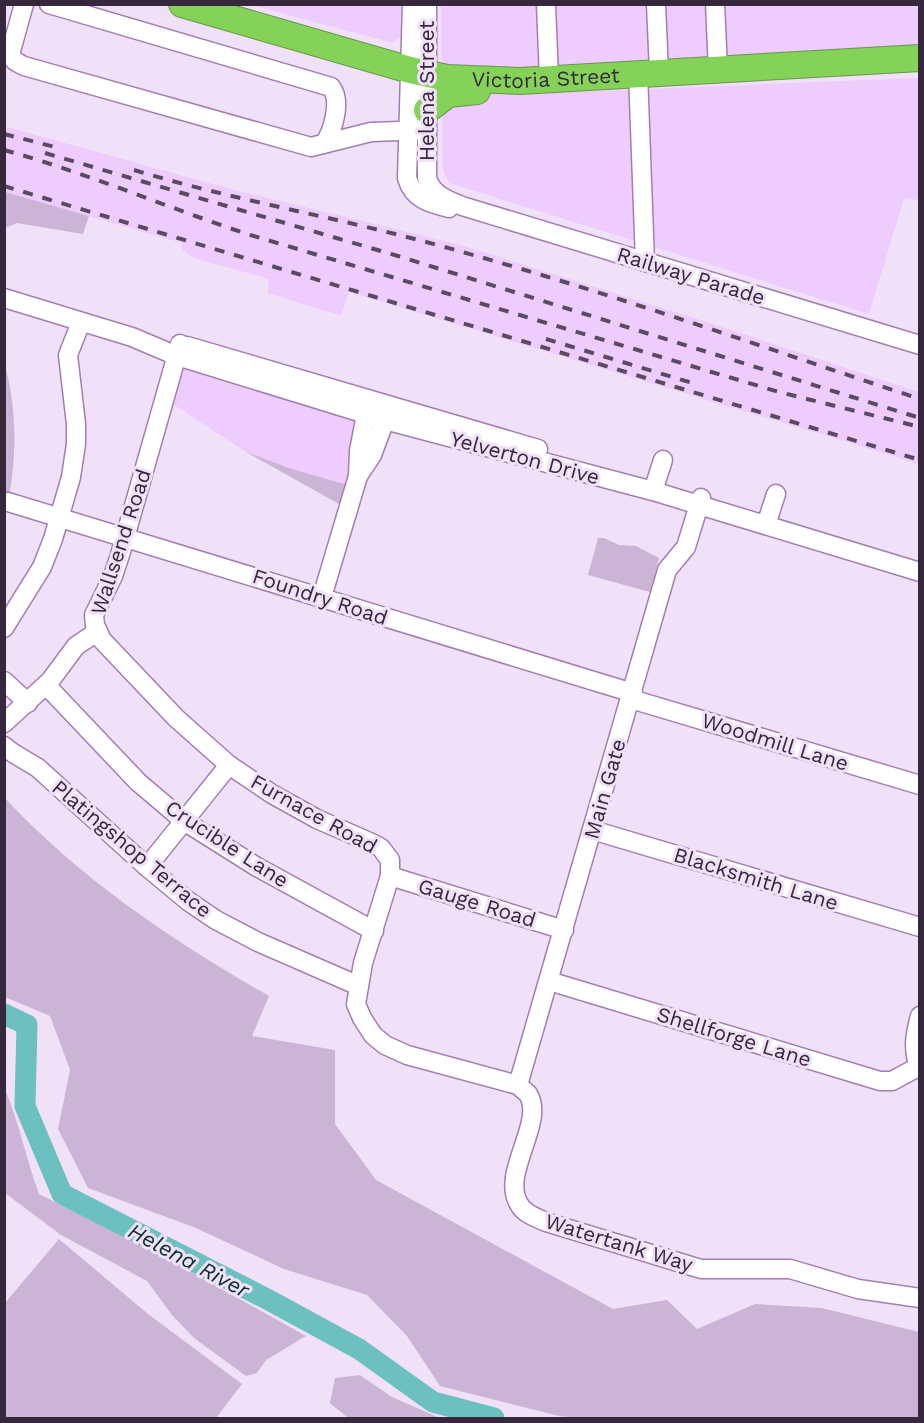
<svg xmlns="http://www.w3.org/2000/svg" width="924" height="1423" font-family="'Work Sans',sans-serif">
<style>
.built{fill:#efccfe}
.green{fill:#ccb4d6}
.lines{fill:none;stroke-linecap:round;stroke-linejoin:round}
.river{stroke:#6cc0c0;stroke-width:21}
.minor-casing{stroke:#a27eb1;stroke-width:21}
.highway-casing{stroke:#69964e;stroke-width:28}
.minor{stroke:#fff;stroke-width:18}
.highway{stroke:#84d257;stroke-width:26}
.rail{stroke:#5a4b61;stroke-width:4;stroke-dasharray:10 10;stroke-linecap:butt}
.labels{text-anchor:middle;stroke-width:6;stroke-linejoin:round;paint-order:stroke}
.street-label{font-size:21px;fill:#36273d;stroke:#f1e1f8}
.water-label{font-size:22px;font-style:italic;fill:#083233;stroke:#f1e1f8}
</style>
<rect width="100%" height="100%" fill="#f1e1f8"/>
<!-- built -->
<g class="built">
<path d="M251,5H401V35L393,43Z"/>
<path d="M441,5H919V50L548,65L549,93L919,78V200L904,198L869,314L449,183L443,171Z"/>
<path d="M4,126L227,188L461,245L707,322L919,392V464L349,292L341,316L268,293L269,279L194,258L182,250V243L5,192Z"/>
<path d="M177,356L366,415L355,487L292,469L246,452L165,399Z"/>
</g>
<!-- green -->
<g class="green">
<path d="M5,192L89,216L83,234L17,223L5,228Z"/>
<path d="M5,366C18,412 17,468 5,514Z"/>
<path d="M246,452L292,469L355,487L348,509Z"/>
<path d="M598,538H604L619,545L636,546L659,558L650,592L588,575Z"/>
<path d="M4,797C80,879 173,941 269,996L252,1036L335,1050V1124L376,1180L613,1309L667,1300L697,1329L755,1304L822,1308L919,1332V1418H581L559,1416L440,1386L407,1336L367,1295L284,1269L196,1228L88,1188L58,1129L70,1070L50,1016L5,997Z"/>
<path d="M4,1087C19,1121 26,1159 39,1194L171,1261L306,1336L266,1360L257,1373L246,1376L194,1338L172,1315L147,1281L61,1235L5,1193Z"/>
<path d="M59,1239L148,1314L242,1384L216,1418H5V1303Z"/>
<path d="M360,1375L392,1397L440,1418H348L330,1403L335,1378Z"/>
</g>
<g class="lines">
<!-- river -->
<path class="river" d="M4,1014L27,1025L25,1106L62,1194L267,1299L359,1349L433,1402L494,1418"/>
<!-- minor casing -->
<g class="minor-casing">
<g id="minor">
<path d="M24,4L11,51C11,61 17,62 24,66L311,147L371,132L427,130"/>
<path d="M49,4L331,87C342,101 333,131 324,144"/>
<path d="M412,4L407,178C413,199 429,203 449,208"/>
<path d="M427,4V178C432,195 447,200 462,206L920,345"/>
<path d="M546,4L549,79"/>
<path d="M656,4L659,72"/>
<path d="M715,4L718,69"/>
<path d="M638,73L645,262"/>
<path d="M4,298L132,337L177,356L385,420L653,491L920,572"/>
<path d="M180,344L120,555L113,576L94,615L95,625L102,640L176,718L229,765L272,794L317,819L374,844L381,848L390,860V876L363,963L356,1004L362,1018L373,1035L385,1045L407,1055L518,1085C521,1088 525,1091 528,1094C546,1122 500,1173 519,1204C524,1214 537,1218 546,1222L701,1269H790L858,1289L920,1298"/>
<path d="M187,346L538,449"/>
<path d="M358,476L372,455L389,409"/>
<path d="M653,491L663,460"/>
<path d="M8,502L633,693"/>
<path d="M766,525L776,494"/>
<path d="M322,597L358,476L359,451L368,404"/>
<path d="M4,628L42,567L53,539L71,477L76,444V424L68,355L81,322"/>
<path d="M4,681L28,703"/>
<path d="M46,685L138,782L184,821L257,867L374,931"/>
<path d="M631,699L920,785"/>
<path d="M4,723L50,681L76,646L97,632"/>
<path d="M4,746L13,753L38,768L147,867L188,901L216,920L258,942L359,986"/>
<path d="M592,830L920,927"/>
<path d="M147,867L229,765"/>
<path d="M390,876L564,930"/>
<path d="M549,981L880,1081H892L918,1067"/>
<path d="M920,1016C915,1034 912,1051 920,1069"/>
<path d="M518,1085L667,570L686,547L701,498"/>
</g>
</g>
<!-- highway casing -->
<g class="highway-casing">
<g id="highway">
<path id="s1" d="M182,4L410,70L447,78L520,81L920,58"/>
<path d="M427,110L448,94L477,91"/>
</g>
</g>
<!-- minor -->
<use href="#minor" class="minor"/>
<!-- highway -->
<use href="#highway" class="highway"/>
<!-- rail -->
<g class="rail">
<path d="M4,134L59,148"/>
<path d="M4,150C87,173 166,207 247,234L779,392L920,427"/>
<path d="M45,153L398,256L920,418"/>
<path d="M134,170C233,200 336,217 437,245C600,289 759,346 920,399"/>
<path d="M4,186L920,460"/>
<path d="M546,339L699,385"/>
</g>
</g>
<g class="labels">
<!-- street labels -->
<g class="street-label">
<text dy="7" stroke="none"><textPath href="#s1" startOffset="374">Victoria Street</textPath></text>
<text transform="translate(427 91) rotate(-90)" y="7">Helena Street</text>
<text transform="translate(691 276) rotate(17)" y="7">Railway Parade</text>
<text transform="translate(525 458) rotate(15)" y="7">Yelverton Drive</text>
<text transform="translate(121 542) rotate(-72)" y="7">Wallsend Road</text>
<text transform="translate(320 597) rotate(18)" y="7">Foundry Road</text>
<text transform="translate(775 742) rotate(17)" y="7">Woodmill Lane</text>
<text transform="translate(605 789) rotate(-74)" y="7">Main Gate</text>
<text transform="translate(314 814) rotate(29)" y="7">Furnace Road</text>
<text transform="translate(227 844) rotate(33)" y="7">Crucible Lane</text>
<text transform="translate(132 849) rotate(40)" y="7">Platingshop Terrace</text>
<text transform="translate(756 879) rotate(17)" y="7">Blacksmith Lane</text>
<text transform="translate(477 903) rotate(17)" y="7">Gauge Road</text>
<text transform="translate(734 1037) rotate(17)" y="7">Shellforge Lane</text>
<text transform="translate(619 1243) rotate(17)" y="7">Watertank Way</text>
</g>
<!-- water labels -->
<g class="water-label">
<text transform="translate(189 1260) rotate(28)" y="8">Helena River</text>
</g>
</g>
<!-- border -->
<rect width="924" height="1423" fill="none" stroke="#36273d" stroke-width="12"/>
</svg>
